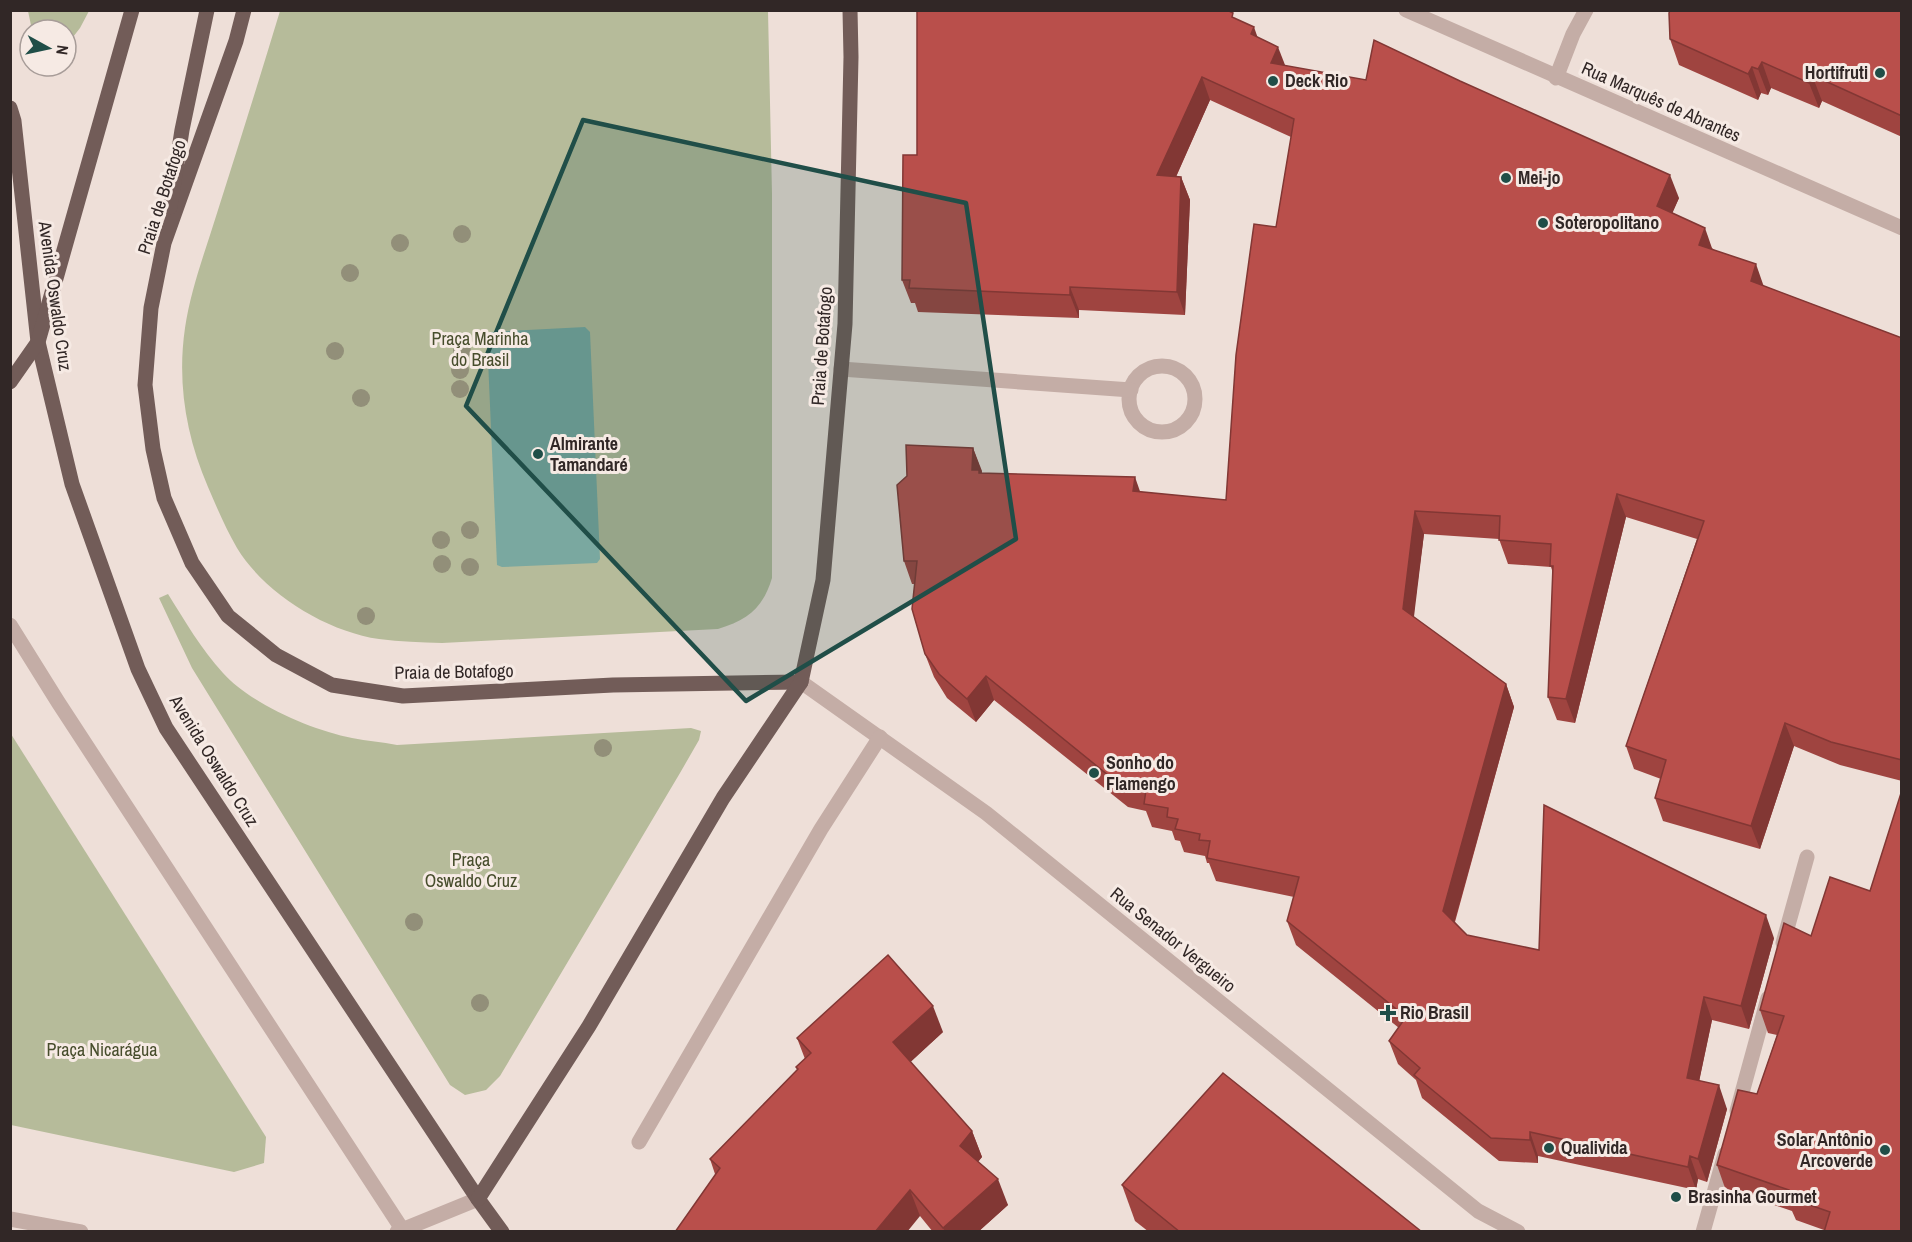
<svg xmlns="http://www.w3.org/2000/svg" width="1912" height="1242" font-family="'Archivo Narrow',sans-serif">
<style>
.green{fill:#b6bb9a}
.water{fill:#7aa8a0}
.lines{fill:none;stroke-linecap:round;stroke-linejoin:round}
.minor{stroke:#c4ada6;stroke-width:15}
.major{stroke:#725c58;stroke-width:15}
.tree{fill:#928f79}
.wall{fill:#9f4440}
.shaded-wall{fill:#823734}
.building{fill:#b94f4b;stroke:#823734;stroke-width:1.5}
.marked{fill:#204e48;fill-opacity:0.2;stroke:#204e48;stroke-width:4.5;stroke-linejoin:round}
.poi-dot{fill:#204e48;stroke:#f6eae4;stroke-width:2}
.labels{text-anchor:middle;stroke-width:6;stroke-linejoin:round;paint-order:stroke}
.poi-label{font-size:18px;font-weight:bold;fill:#312726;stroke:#f6eae4;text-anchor:start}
.street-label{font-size:18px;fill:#312726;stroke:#f6eae4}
.park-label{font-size:18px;fill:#474d2c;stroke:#f6eae4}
</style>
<rect width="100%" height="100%" fill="#eedfd8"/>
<!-- green -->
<g class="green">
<path d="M28,11V10L89,11L80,28L66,46V30H32Z"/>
<path d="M280,11H768L772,194V578C763,608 748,620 718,629L442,643C421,642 400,642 379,639C326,631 265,594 237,548C226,529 217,508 208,487C186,436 177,383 185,328C191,288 206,249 218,210C239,144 260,77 280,11Z"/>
<path d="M168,594C185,621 201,649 223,673C251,704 311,730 352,738C367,741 382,742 397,745L691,728L701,731L699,740L680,773L500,1076L486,1090L465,1095L450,1085L192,668L159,598Z"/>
<path d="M11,734L266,1137L264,1163L234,1172L11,1125Z"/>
</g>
<!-- water -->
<path class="water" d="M585,327L590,332L600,559L597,563L502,567L497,565L487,337L490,332Z"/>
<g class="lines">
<!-- minor -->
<g class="minor">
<path d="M1406,10L1902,228"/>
<path d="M1556,78L1573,34L1586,10"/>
<circle cx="1162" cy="399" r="33"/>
<path d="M841,369L1131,390"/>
<path d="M10,625L58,702L404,1232"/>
<path d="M801,682L986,813L1478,1211L1518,1232"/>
<path d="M1783,943L1807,857"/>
<path d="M1737,1111L1768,998"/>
<path d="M639,1142L821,829L880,737"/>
<path d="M10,1219L81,1232"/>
<path d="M397,1232L478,1199"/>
<path d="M1703,1232L1725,1154"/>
</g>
<!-- major -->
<g class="major">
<path d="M244,10L236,41L164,243L151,308L145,385L153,449L164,498L192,563L228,616L276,655L332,685L403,696L613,685L801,682"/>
<path d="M10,108L14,121L38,342L72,484L138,669L166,728L478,1199L502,1232"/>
<path d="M170,207L182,130L207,10"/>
<path d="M10,382L38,342L132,10"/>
<path d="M478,1199L589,1026L723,798L801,682L823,580L845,324L851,57L850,10"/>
</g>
</g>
<!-- trees -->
<g class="tree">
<circle cx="462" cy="234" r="9"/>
<circle cx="400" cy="243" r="9"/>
<circle cx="350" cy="273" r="9"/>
<circle cx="335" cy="351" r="9"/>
<circle cx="462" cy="351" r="9"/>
<circle cx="460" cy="370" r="9"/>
<circle cx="460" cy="389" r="9"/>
<circle cx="361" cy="398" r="9"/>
<circle cx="470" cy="530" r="9"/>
<circle cx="441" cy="540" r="9"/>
<circle cx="442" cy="564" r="9"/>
<circle cx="470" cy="567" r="9"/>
<circle cx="366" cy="616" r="9"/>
<circle cx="603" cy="748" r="9"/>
<circle cx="414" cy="922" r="9"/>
<circle cx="480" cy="1003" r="9"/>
</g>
<!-- wall -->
<g class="wall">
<path d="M1902,10V137L1822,101L1819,108L1771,88L1768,95L1761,93L1758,100L1679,65L1670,39Z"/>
<path d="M1235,19L1257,37L1285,66L1679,198L1672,213L1713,249L1764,286L1902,338V781L1840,765L1794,746L1760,849L1663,821L1655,798L1661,779L1634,769L1626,746L1697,539L1626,517L1575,723L1557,720L1548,697L1553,573L1551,567L1508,564L1499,539L1424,534L1413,617L1506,684L1514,707L1455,922L1467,935L1539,950L1774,938L1749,1029L1712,1020L1699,1081L1727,1109L1707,1182L1698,1179L1696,1190L1538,1156V1163L1499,1161L1422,1098L1416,1080L1398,1064L1389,1041L1399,1028L1296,945L1287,921L1294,897L1216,881L1209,863H1207L1205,856L1184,852L1180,841L1175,840L1172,831L1152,827L1146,811L1128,807L994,700L976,722L947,698L934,677L925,654L914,584H912L904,561L973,448L982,473L1140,492L1226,500L1276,227L1291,137L1210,100L1176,177H1181L1190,200L1185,315L1079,310V318L918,312L915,303H911L902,280L917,155Z"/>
<path d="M1870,891L1902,1232L1824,1230L1796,1220L1792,1211L1725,1188L1717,1165L1757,1094L1777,1035L1768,1033L1760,1010L1811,936Z"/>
<path d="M943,1032L910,1062L972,1131L982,1157L978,1162L1008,1205L978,1232H933L920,1216L715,1174L710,1159L797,1070L796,1067L805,1059L797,1038Z"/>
<path d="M1122,1185L1422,1232H1149L1135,1221Z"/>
</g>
<!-- shaded-wall -->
<g class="shaded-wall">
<path d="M1254,27L1262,50L1251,34Z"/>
<path d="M1278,47L1287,70L1271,63Z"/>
<path d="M1762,62L1771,88L1768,95L1758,69Z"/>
<path d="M1752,67L1761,93L1758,100L1748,74Z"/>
<path d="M1812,75L1822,101L1819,108L1809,83Z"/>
<path d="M1202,77L1210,100L1166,199L1157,175Z"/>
<path d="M1670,175L1679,198L1665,230L1657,206Z"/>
<path d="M1181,177L1190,200L1185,315L1177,292Z"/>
<path d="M1705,228L1713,251L1699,245Z"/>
<path d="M1756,264L1764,287L1751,281Z"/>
<path d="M1070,287L1079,310V318L1070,295Z"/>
<path d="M973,448L982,471L981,477L972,470Z"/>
<path d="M1135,477L1143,500L1133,491Z"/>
<path d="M1617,494L1626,517L1575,723L1566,699Z"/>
<path d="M1415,511L1424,534L1412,633L1403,609Z"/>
<path d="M986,676L994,700L976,722L967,699Z"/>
<path d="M1506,684L1514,707L1451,934L1443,911Z"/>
<path d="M1785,723L1794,746L1760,849L1751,826Z"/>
<path d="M1766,915L1774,938L1749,1029L1741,1006Z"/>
<path d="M1704,997L1712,1020L1695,1101L1687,1078Z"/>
<path d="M933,1006L943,1032L903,1069L893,1042Z"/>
<path d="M1719,1085L1727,1109L1707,1182L1698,1159Z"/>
<path d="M972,1131L982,1157L969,1172L960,1146Z"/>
<path d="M1530,1132L1538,1156V1163L1530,1140Z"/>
<path d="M1690,1156L1698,1179L1696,1190L1688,1167Z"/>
<path d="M998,1179L1008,1205L978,1232H945L943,1228Z"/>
<path d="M910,1190L920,1216L907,1232H875Z"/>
</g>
<!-- building -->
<g class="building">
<path d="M917,10H1227L1233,13L1232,17L1254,27L1251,34L1278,47L1271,63L1366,80L1374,40L1460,81L1670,175L1657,206L1705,228L1699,245L1756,264L1751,281L1902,338V760L1831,742L1785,723L1751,826L1655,798L1666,760L1626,746L1704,521L1617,494L1566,699L1548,697L1553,566H1550L1551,544L1499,540L1500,516L1415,511L1403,609L1506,684L1443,911L1467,935L1539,950L1544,805L1766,915L1741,1006L1704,997L1687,1078L1719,1085L1698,1159L1690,1156L1688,1167L1530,1132V1140L1491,1138L1414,1075L1420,1068L1389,1041L1406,1017L1287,921L1299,877L1207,858L1210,841L1199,840L1200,834L1175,829L1178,819L1167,817L1168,808L1144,804L1146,790L1119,784L986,676L967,699L939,674L925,654L912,609L917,561H904L897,485L907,476L906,445L973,448L972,470H979V473L1135,477L1133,491L1226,500L1236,355L1254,224L1276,227L1294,119L1202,77L1157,175L1181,177L1177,292L1070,287V295L909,288L910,280H902L903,155H917Z"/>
<path d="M1670,10H1902V116L1812,75L1809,83L1762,62L1758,69L1752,67L1748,74L1670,39L1669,13Z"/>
<path d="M1902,790V1232H1824L1830,1212L1787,1197L1789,1190L1717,1165L1738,1090L1757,1094L1784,1016L1760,1010L1784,923L1811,936L1830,877L1870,891Z"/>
<path d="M888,955L933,1006L893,1042L972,1131L960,1146L998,1179L943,1228L910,1190L875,1232H675L720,1168L710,1159L798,1069L796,1067L811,1053L797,1038Z"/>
<path d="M1223,1073L1422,1232H1180L1122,1185Z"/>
</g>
<!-- marked area -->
<path class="marked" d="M583,120L966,203L1016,539L746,701L466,406Z"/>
<!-- markers -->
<g class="poi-dot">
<circle cx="1880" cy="73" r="6"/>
<circle cx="1273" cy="81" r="6"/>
<circle cx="1506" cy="178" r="6"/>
<circle cx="1543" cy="223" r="6"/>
<circle cx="538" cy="454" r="6"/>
<circle cx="1094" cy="773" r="6"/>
<path d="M1385 1004h6v6h6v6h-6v6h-6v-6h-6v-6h6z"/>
<circle cx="1549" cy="1148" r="6"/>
<circle cx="1885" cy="1150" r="6"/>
<circle cx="1676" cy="1197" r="6"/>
</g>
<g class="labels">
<!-- poi labels -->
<g class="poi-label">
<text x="1868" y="79" text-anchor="end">Hortifruti</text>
<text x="1285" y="87">Deck Rio</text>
<text x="1518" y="184">Mei-jo</text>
<text x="1555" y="229">Soteropolitano</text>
<text x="550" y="450">Almirante<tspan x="550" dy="21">Tamandaré</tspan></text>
<text x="1106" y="769">Sonho do<tspan x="1106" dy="21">Flamengo</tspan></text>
<text x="1400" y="1019">Rio Brasil</text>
<text x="1873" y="1146" text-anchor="end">Solar Antônio<tspan x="1873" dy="21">Arcoverde</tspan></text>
<text x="1561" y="1154">Qualivida</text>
<text x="1688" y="1203">Brasinha Gourmet</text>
</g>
<!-- street labels -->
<g class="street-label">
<text transform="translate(1661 102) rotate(24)" y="6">Rua Marquês de Abrantes</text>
<text transform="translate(162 197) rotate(-72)" y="6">Praia de Botafogo</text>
<text transform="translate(55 296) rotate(82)" y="6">Avenida Oswaldo Cruz</text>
<text transform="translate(822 346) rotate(-86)" y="6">Praia de Botafogo</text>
<text transform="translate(454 672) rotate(-1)" y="6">Praia de Botafogo</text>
<text transform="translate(214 761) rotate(58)" y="6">Avenida Oswaldo Cruz</text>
<text transform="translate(1173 940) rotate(39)" y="6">Rua Senador Vergueiro</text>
</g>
<!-- park labels -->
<g class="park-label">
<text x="480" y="345">Praça Marinha<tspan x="480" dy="21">do Brasil</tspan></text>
<text x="471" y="866">Praça<tspan x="471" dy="21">Oswaldo Cruz</tspan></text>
<text x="102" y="1056">Praça Nicarágua</text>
</g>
</g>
<!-- border -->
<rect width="1912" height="1242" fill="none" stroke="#312726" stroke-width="24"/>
<!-- north arrow -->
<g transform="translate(48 48) rotate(98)"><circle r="28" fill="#f6eae4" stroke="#a79c98" stroke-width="1.5"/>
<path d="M0-4.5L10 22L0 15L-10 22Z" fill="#204e48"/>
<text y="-9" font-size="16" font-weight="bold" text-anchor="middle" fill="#312726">N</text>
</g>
</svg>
